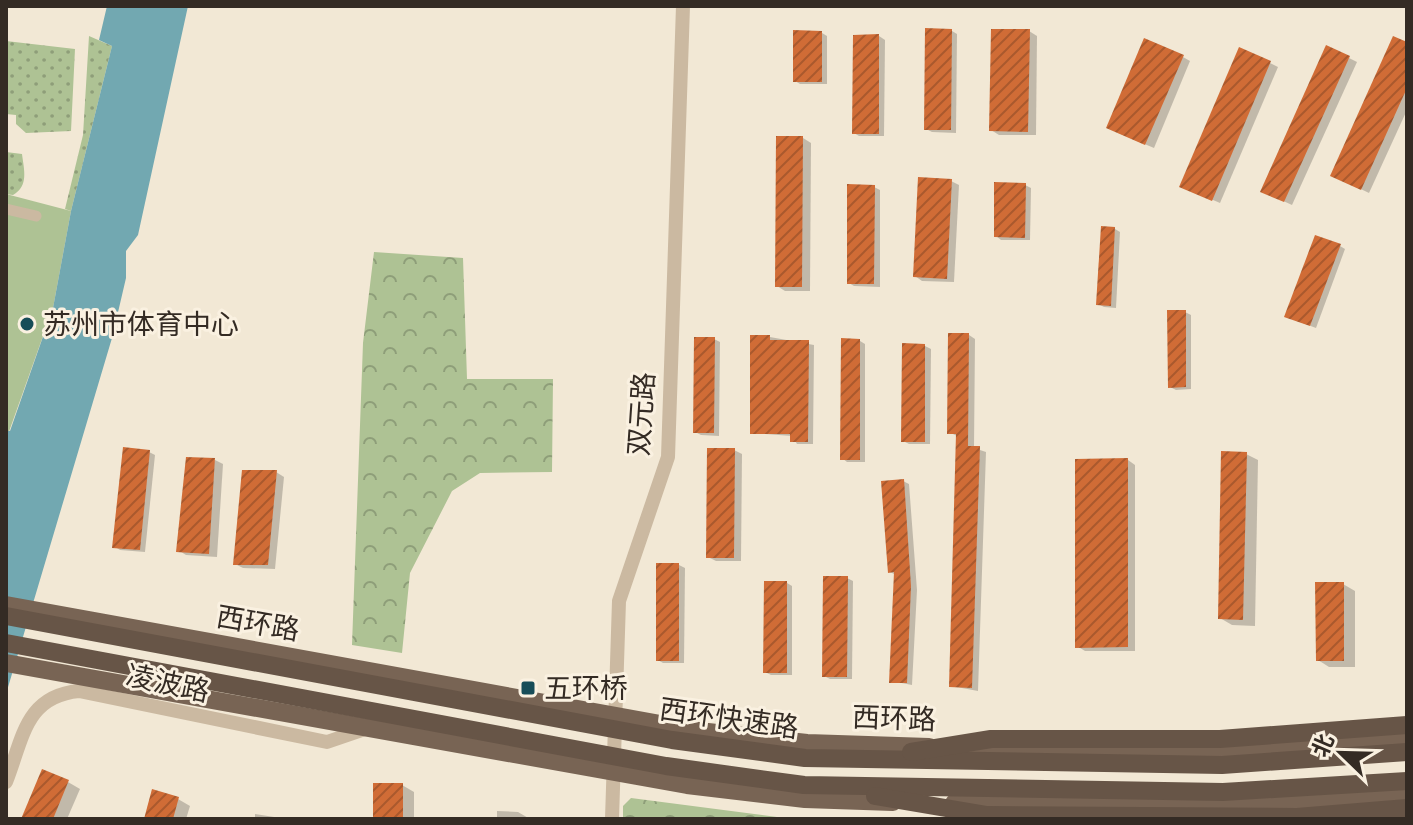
<svg xmlns="http://www.w3.org/2000/svg" width="1413" height="825" font-family="Overpass,'Noto Sans SC',sans-serif">
<style>
.grass{fill:url(#grass-dots)}
.park{fill:url(#park-crowns)}
.pitch{fill:#aec294}
.water{fill:#72a8b1}
.shadow{fill:#0003}
.building{fill:url(#building-hatch)}
.lines{fill:none;stroke-linecap:round;stroke-linejoin:round}
.minor{stroke:#cbb9a1;stroke-width:11}
.tertiary{stroke:#cbb9a1;stroke-width:14}
.primary{stroke:#786454;stroke-width:18}
.trunk-bridge{stroke:#675547;stroke-width:18}
.poi-dot{fill:#174d58;stroke:#faf1e1;stroke-width:3}
.labels{text-anchor:middle;stroke-width:6;stroke-linejoin:round;paint-order:stroke}
.poi-label{font-size:28px;fill:#342b24;stroke:#faf1e1;text-anchor:start}
.street-label{font-size:28px;fill:#342b24;stroke:#faf1e1}
</style>
<defs>
<pattern id="grass-dots" width="8" height="8" patternUnits="userSpaceOnUse" patternTransform="scale(2)"><rect width="8" height="8" fill="#aec294"/><path d="M2 2h.1M6 6h.1" fill="none" stroke="#8e9e79" stroke-width="1.8" stroke-linecap="round"/></pattern>
<pattern id="park-crowns" width="20" height="18" patternUnits="userSpaceOnUse" patternTransform="scale(2)"><rect width="20" height="18" fill="#aec294"/><path d="M2 6a3 3 0 1 1 6 0M12 15a3 3 0 1 1 6 0" fill="none" stroke="#8e9e79"/></pattern>
<pattern id="building-hatch" width="6" height="6" patternUnits="userSpaceOnUse" patternTransform="scale(2)"><rect width="6" height="6" fill="#d06c36"/><path d="M-1 1l2-2M0 6l6-6M5 7l2-2" fill="none" stroke="#aa592d"/></pattern>
</defs>
<rect width="100%" height="100%" fill="#f2e8d5"/>
<!-- grass -->
<g class="grass">
<path d="M89,36L112,46L71,211L65,209L83,135Z"/>
<path d="M6,41L75,49L71,131L26,133L16,124V115L6,114Z"/>
<path d="M6,152L22,154C24,170 29,186 13,195L6,194Z"/>
</g>
<!-- park -->
<g class="park">
<path d="M374,252L463,258L467,379H553L552,472L480,473L452,491L410,573L402,653L352,645L363,343Z"/>
<path d="M631,798L792,819H623V806Z"/>
</g>
<!-- pitch -->
<path class="pitch" d="M6,194L71,211L53,308L6,440Z"/>
<!-- water -->
<path class="water" d="M107,6H188L138,235L126,251V278L112,338L6,694V431H10L53,308L71,211L112,46L99,40Z"/>
<!-- shadow -->
<g class="shadow">
<path d="M952,31L957,34L956,133L932,132L926,129Z"/>
<path d="M1029,31L1037,36L1036,135H999L991,130Z"/>
<path d="M822,33L827,36V84H800L795,81Z"/>
<path d="M879,36L885,40L884,136H859L854,133Z"/>
<path d="M1407,44V110L1369,193L1340,179Z"/>
<path d="M1183,57L1190,61L1154,148L1116,132Z"/>
<path d="M1349,58L1357,62L1292,205L1270,195Z"/>
<path d="M1270,63L1278,67L1220,203L1190,190Z"/>
<path d="M803,138L811,143L810,291H785L777,286Z"/>
<path d="M951,181L959,185L954,282L922,281L915,276Z"/>
<path d="M1025,185L1031,188L1030,240H1001L996,236Z"/>
<path d="M874,187L880,190V287L854,286L849,283Z"/>
<path d="M1115,229L1120,232L1116,308L1104,307L1098,304Z"/>
<path d="M1340,246L1345,249L1316,328L1292,319Z"/>
<path d="M1185,312L1191,315V389L1176,390L1170,387Z"/>
<path d="M969,335L975,339L974,448L986,452L978,691L951,686L957,436L949,432Z"/>
<path d="M770,337L814,345L813,444H797L792,436L752,433Z"/>
<path d="M714,339L720,342L719,436L701,435L695,432Z"/>
<path d="M860,341L865,344V462H847L842,458Z"/>
<path d="M925,346L931,349L930,444H909L903,441Z"/>
<path d="M734,450L742,454L741,561H716L708,557Z"/>
<path d="M149,452L155,455L145,552L120,550L114,546Z"/>
<path d="M1246,454L1258,460L1255,626L1232,625L1220,618Z"/>
<path d="M215,460L223,464L217,557L186,555L178,550Z"/>
<path d="M1128,460L1135,465V651H1085L1077,646Z"/>
<path d="M276,472L284,477L275,569L243,568L235,564Z"/>
<path d="M903,481L909,484L917,590L912,685L891,681L896,575L890,572Z"/>
<path d="M679,565L685,568L684,663H663L658,660Z"/>
<path d="M847,578L853,581L852,679H830L824,676Z"/>
<path d="M787,583L792,586V675H771L765,672Z"/>
<path d="M1343,584L1355,591V667H1329L1318,660Z"/>
<path d="M68,782L80,789L67,819H23Z"/>
<path d="M402,785L414,792V819H375Z"/>
<path d="M178,799L190,806L186,819H146Z"/>
<path d="M497,811L518,812L530,819H497Z"/>
<path d="M255,814L287,819H255Z"/>
</g>
<!-- building -->
<g class="building">
<path d="M925,28L952,29L951,130H924Z"/>
<path d="M991,29H1030L1028,132L989,131Z"/>
<path d="M793,30L822,31V82H793Z"/>
<path d="M879,34V134H852L853,35Z"/>
<path d="M1393,36L1407,42V88L1361,190L1330,176Z"/>
<path d="M1144,38L1184,55L1145,145L1106,128Z"/>
<path d="M1326,45L1350,56L1284,202L1260,192Z"/>
<path d="M1239,47L1271,61L1212,201L1179,187Z"/>
<path d="M776,136H803L802,287H775Z"/>
<path d="M918,177L952,179L947,279L913,277Z"/>
<path d="M994,182L1026,183L1025,238L994,237Z"/>
<path d="M847,184L875,185L874,284H847Z"/>
<path d="M1101,226L1115,227L1111,306L1096,305Z"/>
<path d="M1315,235L1341,244L1310,326L1284,317Z"/>
<path d="M1167,310H1186V387L1168,388Z"/>
<path d="M948,333H969L968,446H980L972,688L949,687L956,434H947Z"/>
<path d="M750,335H770V340H809L808,442H790V434H750Z"/>
<path d="M694,337H715L714,433H693Z"/>
<path d="M841,338L860,339V460H840Z"/>
<path d="M902,343L925,344V442H901Z"/>
<path d="M123,447L150,450L140,550L112,548Z"/>
<path d="M707,448H735L734,558H706Z"/>
<path d="M1221,451L1247,452L1243,620L1218,619Z"/>
<path d="M186,457L215,458L209,554L176,552Z"/>
<path d="M1128,458V647L1075,648V459Z"/>
<path d="M242,470H277L268,565H233Z"/>
<path d="M904,479L911,586L907,683H889L894,572L888,573L881,481Z"/>
<rect x="656" y="563" width="23" height="98"/>
<path d="M823,576H848L847,677H822Z"/>
<path d="M764,581H787V673H763Z"/>
<path d="M1315,582H1344V661H1316Z"/>
<path d="M42,769L69,780L53,819H21Z"/>
<rect x="373" y="783" width="30" height="36"/>
<path d="M152,789L179,797L173,819H144Z"/>
</g>
<g class="lines">
<!-- minor -->
<path class="minor" d="M6,209L36,216"/>
<!-- tertiary -->
<g class="tertiary">
<path d="M6,782C23,739 25,696 79,691L327,742L368,728"/>
<path d="M612,819L619,601L668,457L683,6"/>
</g>
<!-- primary -->
<g class="primary">
<path d="M6,605L699,731L807,743L929,747"/>
<path d="M6,663L687,785L805,799L893,802"/>
<path d="M962,749L1225,750L1407,736"/>
<path d="M954,803C1106,808 1256,808 1407,795"/>
</g>
<!-- trunk-bridge -->
<g class="trunk-bridge">
<path d="M6,616L672,740L805,758L1222,765L1407,752"/>
<path d="M6,643L666,766L804,785L1223,792L1407,781"/>
<path d="M911,752L991,739H1220L1407,725"/>
<path d="M875,796L987,815L1297,817L1407,808"/>
</g>
</g>
<!-- markers -->
<g class="poi-dot">
<circle cx="27" cy="324" r="8"/>
<rect x="520" y="680" width="16" height="16" rx="4"/>
</g>
<g class="labels">
<!-- poi labels -->
<g class="poi-label">
<text x="43" y="334">苏州市体育中心</text>
<text x="544" y="698">五环桥</text>
</g>
<!-- street labels -->
<g class="street-label">
<text transform="translate(641 414) rotate(-86)" y="10">双元路</text>
<text transform="translate(258 623) rotate(10)" y="10">西环路</text>
<text transform="translate(168 683) rotate(12)" y="10">凌波路</text>
<text transform="translate(729 718) rotate(8)" y="10">西环快速路</text>
<text transform="translate(894 718) rotate(2)" y="10">西环路</text>
</g>
</g>
<!-- border -->
<rect width="1413" height="825" fill="none" stroke="#342b24" stroke-width="16"/>
<!-- north arrow -->
<g transform="translate(1341 753) rotate(293)" stroke="#faf1e1" stroke-width="6" paint-order="stroke">
<path d="M0-6L14 30L0 20L-14 30Z" fill="#342b24"/>
<text y="-12" font-size="22" font-weight="bold" text-anchor="middle" fill="#342b24">北</text>
</g>
</svg>
